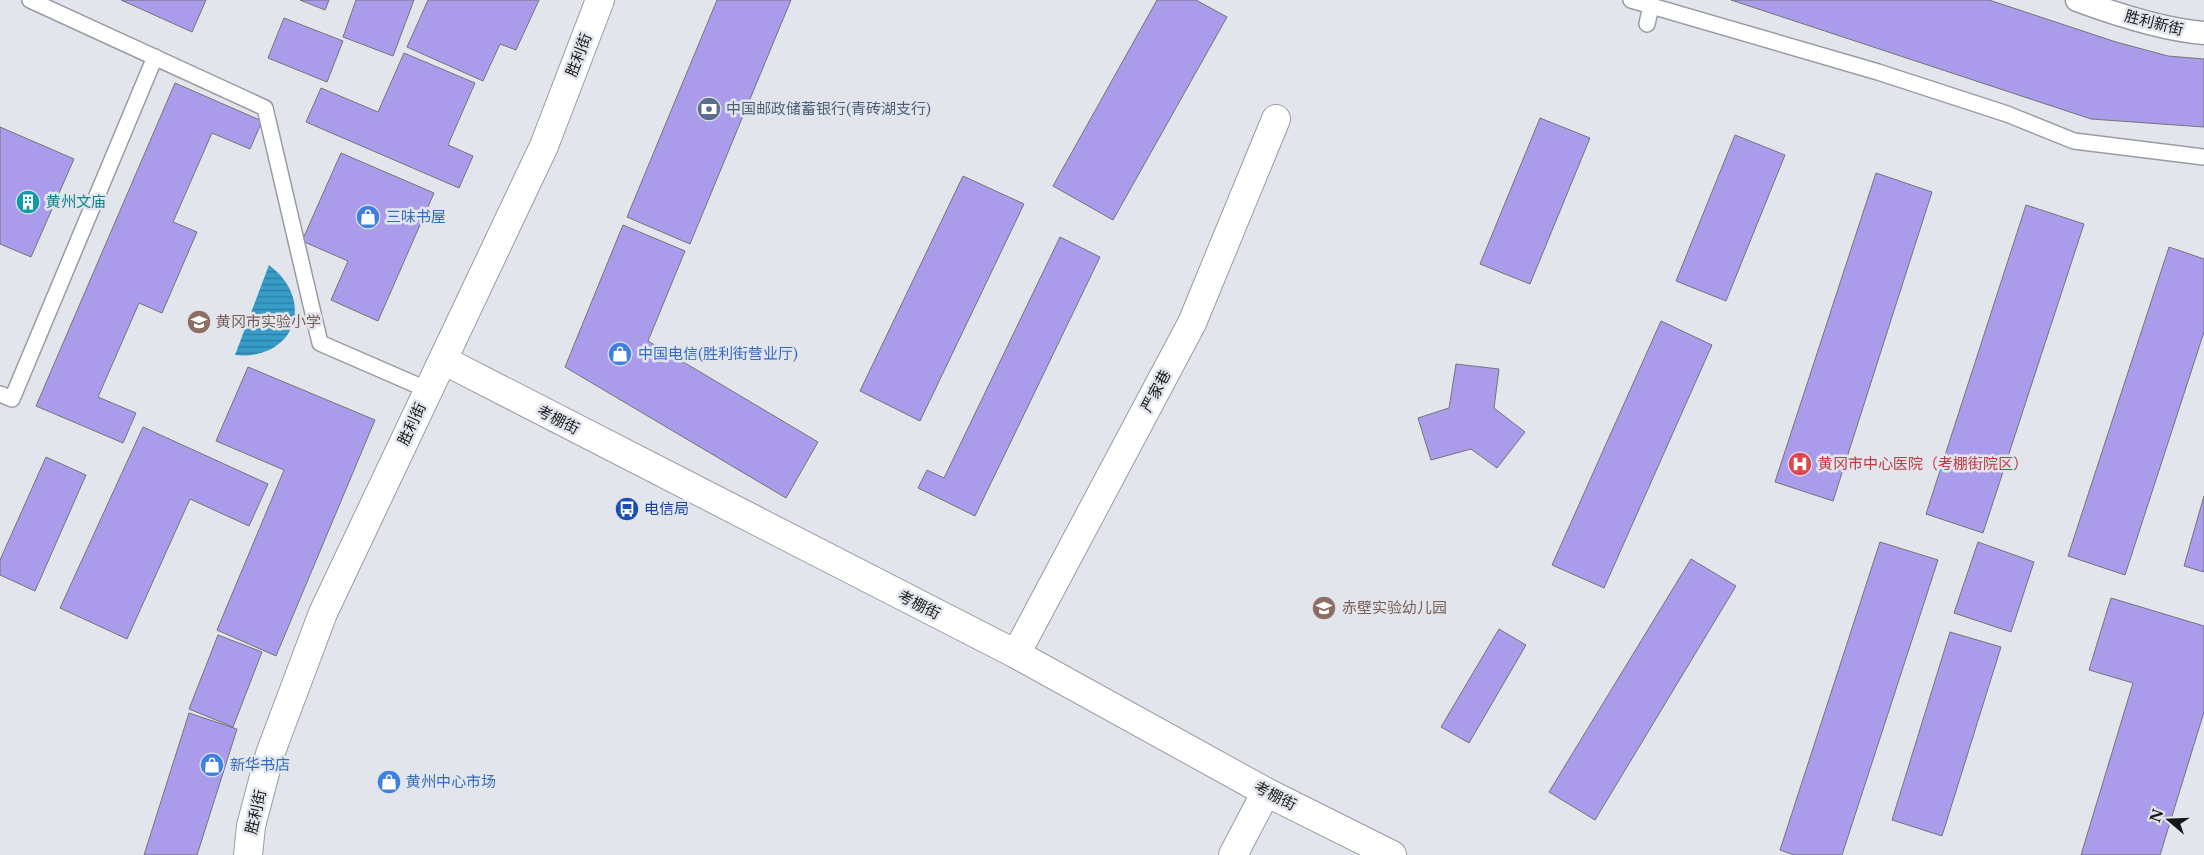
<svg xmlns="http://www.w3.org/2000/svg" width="2204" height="855" font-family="'Libre Baskerville','Noto Sans SC',serif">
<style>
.water{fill:url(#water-rules)}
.building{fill:#aa9cea;stroke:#74737a}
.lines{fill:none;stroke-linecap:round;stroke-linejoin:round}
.service-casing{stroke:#989ca2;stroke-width:18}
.pedestrian-casing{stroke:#989ca2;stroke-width:25}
.minor-casing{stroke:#989ca2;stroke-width:30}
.tertiary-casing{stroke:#989ca2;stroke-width:30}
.service{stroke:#fff;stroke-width:15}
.pedestrian{stroke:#fff;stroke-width:22}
.minor{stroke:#fff;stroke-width:28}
.tertiary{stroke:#fff;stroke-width:28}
.labels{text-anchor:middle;stroke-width:5;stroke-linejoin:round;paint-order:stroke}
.street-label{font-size:15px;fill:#151719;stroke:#e2e6ec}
.service-label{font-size:15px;fill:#4e5e75;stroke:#e2e6ec;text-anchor:start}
.culture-label{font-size:15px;fill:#0d838f;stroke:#e2e6ec;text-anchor:start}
.shop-label{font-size:15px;fill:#366cbe;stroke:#e2e6ec;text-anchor:start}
.education-label{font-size:15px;fill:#785e54;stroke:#e2e6ec;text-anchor:start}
.health-label{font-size:15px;fill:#be3a42;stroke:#e2e6ec;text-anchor:start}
.transit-label{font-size:15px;fill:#164399;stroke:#e2e6ec;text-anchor:start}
</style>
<defs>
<pattern id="water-rules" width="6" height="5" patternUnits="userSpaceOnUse" patternTransform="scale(1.25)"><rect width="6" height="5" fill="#379cc8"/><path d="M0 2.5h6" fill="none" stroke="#2d7ea2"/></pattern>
</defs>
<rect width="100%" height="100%" fill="#e2e6ec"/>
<!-- water -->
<path class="water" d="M269,265C317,301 294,361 235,355Z"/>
<!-- building -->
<g class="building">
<path d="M121,0H206L192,32Z"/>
<path d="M300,0H329L325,10Z"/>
<path d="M356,0H414L393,56L343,37Z"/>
<path d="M428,0H539L516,50L500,44L483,81L407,47Z"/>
<path d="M717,0H791L690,244L627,217Z"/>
<path d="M1157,0H1196L1227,17L1113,220L1053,186Z"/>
<path d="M1731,0H1989L2116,42L2168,56L2204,59V127L2091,119Z"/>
<path d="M284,18L343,41L327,82L268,58Z"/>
<path d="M404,53L475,83L448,145L473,156L459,188L306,122L321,88L378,112Z"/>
<path d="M175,83L262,121L250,149L212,133L173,222L197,232L162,313L139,303L98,397L136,413L123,443L36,406Z"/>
<path d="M1540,118L1590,138L1530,284L1480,264Z"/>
<path d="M0,127L74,159L31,257L0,244Z"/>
<path d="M1735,135L1785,155L1726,301L1676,281Z"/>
<path d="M341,153L434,193L378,321L331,300L348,261L302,241Z"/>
<path d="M1876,173L1932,192L1833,501L1775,482Z"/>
<path d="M963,176L1024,204L920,421L860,391Z"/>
<path d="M2026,205L2084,224L1983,533L1926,514Z"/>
<path d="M623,225L685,251L648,341L818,442L786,498L565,367Z"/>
<path d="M1060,237L1100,257L975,516L918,488L927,470L944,478Z"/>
<path d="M2169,247L2204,259V332L2125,575L2068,556Z"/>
<path d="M1661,321L1712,345L1604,588L1552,565Z"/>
<path d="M1456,364L1499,369L1494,408L1525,432L1497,468L1471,449L1431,460L1418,418L1449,408Z"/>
<path d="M248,367L375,420L276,656L217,630L284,470L216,441Z"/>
<path d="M143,427L268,484L249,526L190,499L127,639L60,608Z"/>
<path d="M46,457L86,475L35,591L0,575V560Z"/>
<path d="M2204,496V572L2184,566Z"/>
<path d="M1880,542L1938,560L1842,855H1794L1780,850Z"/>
<path d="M1978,542L2034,562L2011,632L1954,613Z"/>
<path d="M1691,559L1736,586L1595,820L1549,792Z"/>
<path d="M2111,598L2204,626V712L2160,855H2081L2133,683L2089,670Z"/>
<path d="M1499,629L1526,645L1469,743L1441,727Z"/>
<path d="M1950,632L2001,647L1942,836L1892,820Z"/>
<path d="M218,635L262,652L233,727L189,709Z"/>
<path d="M189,713L237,729L197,855H144Z"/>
</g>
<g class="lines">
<!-- service casing -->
<g class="service-casing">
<g id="service">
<path d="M30,0L265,108L320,343L428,390"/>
<path d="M1631,0L1878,72L2007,114L2074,141L2204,157"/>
<path d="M1647,24L1651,6"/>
<path d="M0,394L12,399L155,57"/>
</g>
</g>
<!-- pedestrian casing -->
<g class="pedestrian-casing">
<path id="pedestrian" d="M2077,0C2115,14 2163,30 2204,33"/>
</g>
<!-- minor casing -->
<g class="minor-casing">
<g id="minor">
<path d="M1016,654L1192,323L1276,119"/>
<path d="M1233,855L1266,792"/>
</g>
</g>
<!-- tertiary casing -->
<g class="tertiary-casing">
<g id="tertiary">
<path d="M443,360L1016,654L1266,792L1392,855"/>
<path d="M248,855L251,826L270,754L323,613L544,146L600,0"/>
</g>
</g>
<!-- service -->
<use href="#service" class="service"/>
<!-- pedestrian -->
<use href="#pedestrian" class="pedestrian"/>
<!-- minor -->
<use href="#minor" class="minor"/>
<!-- tertiary -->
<use href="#tertiary" class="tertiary"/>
</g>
<!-- icons -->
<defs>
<g id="bank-disc" transform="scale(1.25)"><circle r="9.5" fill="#5c6f8a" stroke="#e2e6ec"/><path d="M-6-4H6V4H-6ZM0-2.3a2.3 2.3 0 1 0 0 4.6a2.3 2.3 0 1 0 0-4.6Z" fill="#fff"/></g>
<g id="building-disc" transform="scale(1.25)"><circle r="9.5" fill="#0f9aa8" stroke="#e2e6ec"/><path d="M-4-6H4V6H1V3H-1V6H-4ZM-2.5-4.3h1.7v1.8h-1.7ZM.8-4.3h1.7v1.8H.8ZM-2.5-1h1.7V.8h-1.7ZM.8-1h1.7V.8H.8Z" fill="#fff"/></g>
<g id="shop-disc" transform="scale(1.25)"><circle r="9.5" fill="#3f7fe0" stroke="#e2e6ec"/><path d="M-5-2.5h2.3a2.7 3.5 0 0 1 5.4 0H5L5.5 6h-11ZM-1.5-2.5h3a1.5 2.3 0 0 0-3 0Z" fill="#fff"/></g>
<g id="school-disc" transform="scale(1.25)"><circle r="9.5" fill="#8d6e63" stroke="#e2e6ec"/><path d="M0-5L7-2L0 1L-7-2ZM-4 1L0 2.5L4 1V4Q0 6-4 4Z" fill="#fff"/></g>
<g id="hospital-disc" transform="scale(1.25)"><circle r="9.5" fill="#e0444e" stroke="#e2e6ec"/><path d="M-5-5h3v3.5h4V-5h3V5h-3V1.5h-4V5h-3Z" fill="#fff"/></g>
<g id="bus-disc" transform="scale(1.25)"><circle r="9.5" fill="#1a4fb4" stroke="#e2e6ec"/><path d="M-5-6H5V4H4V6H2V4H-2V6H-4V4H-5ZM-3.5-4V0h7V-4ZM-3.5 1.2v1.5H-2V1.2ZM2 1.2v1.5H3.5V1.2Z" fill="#fff"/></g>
</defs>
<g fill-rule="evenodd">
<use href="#bank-disc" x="709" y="109"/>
<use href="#building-disc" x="28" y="202"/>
<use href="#shop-disc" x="368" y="217"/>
<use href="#school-disc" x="199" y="322"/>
<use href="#shop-disc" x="620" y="354"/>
<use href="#hospital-disc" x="1800" y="464"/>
<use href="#bus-disc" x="627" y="509"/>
<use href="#school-disc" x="1324" y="608"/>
<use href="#shop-disc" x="212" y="765"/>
<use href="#shop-disc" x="389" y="782"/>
</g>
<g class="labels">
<!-- street labels -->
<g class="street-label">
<text transform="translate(2154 23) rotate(14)" y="5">胜利新街</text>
<text transform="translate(579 55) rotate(-69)" y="5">胜利街</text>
<text transform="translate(1156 391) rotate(-62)" y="5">严家巷</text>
<text transform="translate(558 420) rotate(27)" y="5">考棚街</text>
<text transform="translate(412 424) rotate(-65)" y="5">胜利街</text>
<text transform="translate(919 605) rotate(27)" y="5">考棚街</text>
<text transform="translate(1275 796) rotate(27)" y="5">考棚街</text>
<text transform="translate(256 812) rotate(-77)" y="5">胜利街</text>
</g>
<!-- service labels -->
<g class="service-label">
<text x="726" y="114">中国邮政储蓄银行(青砖湖支行)</text>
</g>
<!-- culture labels -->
<g class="culture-label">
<text x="46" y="207">黄州文庙</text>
</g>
<!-- shop labels -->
<g class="shop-label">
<text x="386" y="222">三味书屋</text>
<text x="638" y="359">中国电信(胜利街营业厅)</text>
<text x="230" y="770">新华书店</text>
<text x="406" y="787">黄州中心市场</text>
</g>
<!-- education labels -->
<g class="education-label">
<text x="216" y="327">黄冈市实验小学</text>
<text x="1342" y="613">赤壁实验幼儿园</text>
</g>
<!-- health labels -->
<g class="health-label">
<text x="1818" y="469">黄冈市中心医院（考棚街院区）</text>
</g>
<!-- transit labels -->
<g class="transit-label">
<text x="644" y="514">电信局</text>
</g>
</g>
<!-- north arrow -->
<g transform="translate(2169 820) rotate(289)" stroke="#e2e6ec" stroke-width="4" paint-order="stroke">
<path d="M0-4L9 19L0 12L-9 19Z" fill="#151719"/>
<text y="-8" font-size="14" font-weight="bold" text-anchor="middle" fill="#151719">N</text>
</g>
</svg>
